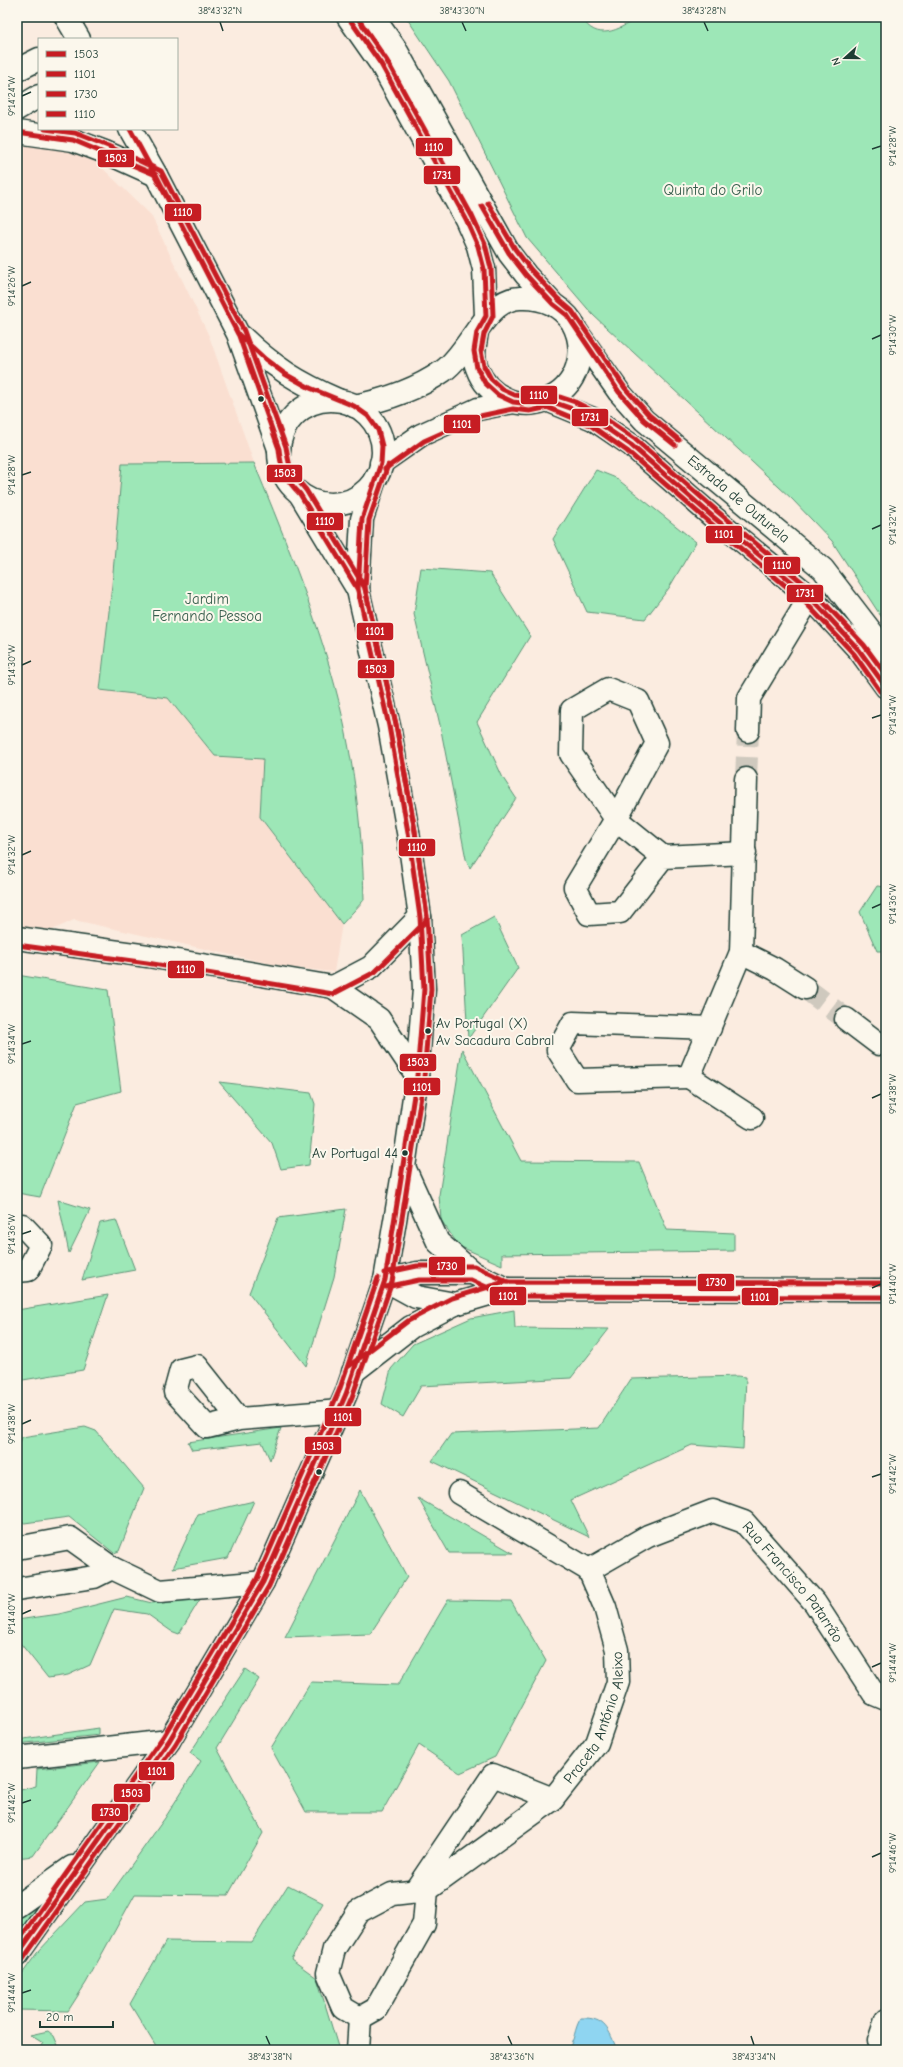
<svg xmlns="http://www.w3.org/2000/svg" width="903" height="2067" font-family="'Comic Neue',sans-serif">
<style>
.built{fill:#fadfd1}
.green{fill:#9de7b7;stroke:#5e9276}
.water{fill:#8fd5f1;stroke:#6298a5}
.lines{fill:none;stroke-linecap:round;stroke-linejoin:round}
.street-tunnel{stroke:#cfc9be;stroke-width:22;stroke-dasharray:22 11;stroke-linecap:butt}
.street-casing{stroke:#1f3d34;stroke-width:25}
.secondary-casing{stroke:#1f3d34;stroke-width:25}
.street{stroke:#fbf7ec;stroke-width:22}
.secondary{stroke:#fbf7ec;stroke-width:22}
.bus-1-casing{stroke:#fbf7ec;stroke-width:8}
.bus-2-casing{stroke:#fbf7ec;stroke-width:8}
.bus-3-casing{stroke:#fbf7ec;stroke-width:8}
.bus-4-casing{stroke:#fbf7ec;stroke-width:8}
.bus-5-casing{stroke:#fbf7ec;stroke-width:8}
.bus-1{stroke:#c61d23;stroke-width:5}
.bus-2{stroke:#c61d23;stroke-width:5}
.bus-3{stroke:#c61d23;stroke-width:5}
.bus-4{stroke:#c61d23;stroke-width:5}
.bus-5{stroke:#c61d23;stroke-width:5}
.ticks{fill:none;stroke:#1f3d34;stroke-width:1.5}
.bus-dot{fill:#1f3d34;stroke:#fbf7ec;stroke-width:1.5}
.labels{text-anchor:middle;stroke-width:4;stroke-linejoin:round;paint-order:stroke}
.bus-label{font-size:14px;fill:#1f3d34;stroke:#fbf7ec;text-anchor:start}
.park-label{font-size:15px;fill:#385f4e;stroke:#fbf7ec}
.street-label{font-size:15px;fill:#1f3d34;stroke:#fbf7ec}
.line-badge{stroke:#fbf7ec;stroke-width:1.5}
.badge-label{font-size:11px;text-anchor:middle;font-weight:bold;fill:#fff}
.neatline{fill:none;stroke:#1f3d34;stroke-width:1.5}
.ticks-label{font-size:10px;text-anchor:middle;fill:#1f3d34}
</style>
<rect width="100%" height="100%" fill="#fbece0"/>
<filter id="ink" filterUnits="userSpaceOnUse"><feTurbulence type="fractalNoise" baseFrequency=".025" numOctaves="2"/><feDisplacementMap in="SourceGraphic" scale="8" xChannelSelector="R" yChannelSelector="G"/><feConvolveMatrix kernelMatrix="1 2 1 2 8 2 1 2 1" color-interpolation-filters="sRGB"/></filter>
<g filter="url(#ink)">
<!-- built -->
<path class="built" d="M32,141L92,158L151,215L209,336L254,463L122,465L112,585L100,689L168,698L215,756L264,759L260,817L342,924L334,972L286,967L74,920L50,931L17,928V142Z"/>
<!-- green -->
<g class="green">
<path d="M406,17H581C597,43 618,30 639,17H886V624L832,541L792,499L593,315L527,238L449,81Z"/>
<path d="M254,463C280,526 306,590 326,655C351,735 362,818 364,900L342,924L260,817L263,759L215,756L168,698L100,690L112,585L122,464Z"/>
<path d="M596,470L616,478L696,542L669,588L645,619L587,612L553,539Z"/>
<path d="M421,568L490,573L530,636L477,722L503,778L516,798L470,868L466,859L440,725L414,614Z"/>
<path d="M877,886L886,887V951H877L860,912Z"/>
<path d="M494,917L518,968L468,1039L462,935Z"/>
<path d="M17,975L108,990L121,1091L77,1103L40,1197L17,1193Z"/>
<path d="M462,1049L521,1161L639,1162L667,1230L734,1233V1251L502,1254V1265L459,1246L441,1220L439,1195Z"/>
<path d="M219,1082L311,1093L315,1104L309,1165L281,1169L272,1143Z"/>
<path d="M58,1200L90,1210L69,1253Z"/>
<path d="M346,1209L334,1277L306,1366L249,1293L278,1218Z"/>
<path d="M116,1220L135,1270L82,1280L100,1223Z"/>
<path d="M108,1295L83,1370L17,1381V1310Z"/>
<path d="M514,1310L515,1328L609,1329L571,1378L421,1386L403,1417L382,1404L391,1369L413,1344L471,1318Z"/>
<path d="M738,1376L746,1377L743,1449L692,1445L571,1500L589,1537L432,1461L451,1434L599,1428L631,1379Z"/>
<path d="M85,1427L96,1431L144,1488L119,1551L114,1553L69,1517L17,1524V1452L22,1437Z"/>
<path d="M281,1428L270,1460L262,1442L192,1450L188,1442Z"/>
<path d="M360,1490L407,1577L370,1634L285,1637Z"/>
<path d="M418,1498L513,1553H449Z"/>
<path d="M254,1501L228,1558L173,1568L198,1514Z"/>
<path d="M202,1596L179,1634L171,1631L147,1614L114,1609L90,1665L68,1675L48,1678L17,1639V1620L59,1614L127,1597L152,1603Z"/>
<path d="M448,1600L511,1601L546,1661L495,1757L460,1773L419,1745L382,1812H306L271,1748L311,1682L398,1685Z"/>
<path d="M245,1669L259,1679L217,1748L263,1833L228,1895L135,1894L86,1983L68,2011L17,2010V1981L37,1953L85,1902L107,1899L165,1818L201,1761L190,1753Z"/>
<path d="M99,1728V1735L17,1744V1740Z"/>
<path d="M100,1762L33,1856L17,1858V1791L36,1786L37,1769Z"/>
<path d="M288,1885L323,1903L291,1959L317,1978L339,2050H158L130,2004L166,1941L252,1942Z"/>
<path d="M36,1903L40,1910L17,1941V1919Z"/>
<path d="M48,2031L54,2036L60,2050H38L43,2043L30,2035Z"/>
</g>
<!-- water -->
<path class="water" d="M581,2018C605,2017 609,2030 617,2050H567C575,2042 574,2028 581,2018Z"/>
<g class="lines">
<!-- street-tunnel -->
<g class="street-tunnel">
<path d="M746,779L748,731"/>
<path d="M805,988L846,1019"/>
</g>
<!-- street casing -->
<g class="street-casing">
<g id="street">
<path d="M66,17L79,39"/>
<path d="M17,70L39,59"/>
<path d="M17,109L39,96"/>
<path d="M130,129L156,175L238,334L279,449"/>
<path d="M17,132L73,140L105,152L156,175"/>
<path d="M242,337C273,367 299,383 338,400"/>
<path d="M748,731L749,698L810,597"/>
<path d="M746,779L741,952L689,1077L752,1118"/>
<path d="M663,857L620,912L589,914L575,887L616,819L657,743L638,701L608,689L572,710L571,754L616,819L663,857L745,853"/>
<path d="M17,938L148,956L333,987L379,1019L417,1076"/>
<path d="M741,952L775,969L805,988"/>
<path d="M333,987L371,967L420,917"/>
<path d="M846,1019L879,1044L886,1043"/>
<path d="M689,1077L577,1080L558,1050L573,1023L710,1028"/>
<path d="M404,1167L438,1242L473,1273L506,1289"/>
<path d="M17,1225H22L41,1245L28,1270L17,1271"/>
<path d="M385,1280L418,1273H473"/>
<path d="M385,1280L416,1297L455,1304"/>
<path d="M353,1372L411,1327L455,1304L506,1289L886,1290"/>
<path d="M239,1419L197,1366L181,1370L175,1392L207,1427L239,1419L340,1411"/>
<path d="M17,1548L70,1538L112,1568L160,1591L263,1582"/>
<path id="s1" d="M589,1570L648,1536L713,1511L744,1522L815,1603L874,1694L886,1699"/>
<path d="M17,1589L94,1577L112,1568"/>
<path d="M17,1758L169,1741"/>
<path id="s2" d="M427,1890L424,1924L376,2009L360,2018L343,2008L328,1973L334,1949L358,1912L392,1894L427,1890L553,1799L597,1743L618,1682L617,1650L605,1607L589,1570L459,1493"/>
<path d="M415,1891L493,1775L553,1799"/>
<path d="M358,2050L360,2018"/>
<path d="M885,2050L879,2041L886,2020"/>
</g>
</g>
<!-- secondary casing -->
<g class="secondary-casing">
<g id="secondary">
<path d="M348,17L381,64L466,219L478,246L484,269L486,316"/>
<path d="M373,17L395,48L509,253L526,275L553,304"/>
<path id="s3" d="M577,332L619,392L644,420L823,569L886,651"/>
<path d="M547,400L593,419L631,445L712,516L810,597L859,650L886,687"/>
<circle cx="331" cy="452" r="52"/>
<path d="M354,406C386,400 416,390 443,371C471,351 485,299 520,298C541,297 560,304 572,322C588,350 578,388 546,400C519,411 487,396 477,368C472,356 475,345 477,332"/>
<path d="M381,463L421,435L478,409L513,402"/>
<path d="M300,494L358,590"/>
<path d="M17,1906L72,1867"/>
<path d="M17,1955L169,1741L263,1582L346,1394L385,1280L404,1167L417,1076L424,989L420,917L408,832L389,726L358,590L362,519L375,479"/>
</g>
</g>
<!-- street -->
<use href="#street" class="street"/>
<!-- secondary -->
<use href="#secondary" class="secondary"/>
<!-- bus-1 casing -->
<g class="bus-1-casing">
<g id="bus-1">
<path d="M130,129L172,207"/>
<path d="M17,132L73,140L156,175"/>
<path d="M239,336L279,449C281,470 285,479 300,494L358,590L359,597"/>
<path d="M17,1955L169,1741L263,1582L346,1394L385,1280L417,1076L424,989L420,917L408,832L389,726L358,590L362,519L381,463L382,446L378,430L368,416L354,406L310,388L285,374L265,359L238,334L156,175"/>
</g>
</g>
<!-- bus-2 casing -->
<g class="bus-2-casing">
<g id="bus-2">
<path d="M544,406L590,425L627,451L708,521L805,602L854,654L880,691"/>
<path d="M385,469L424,441L480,416L513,409L530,411L549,407"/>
<path d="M386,1287L419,1280H471L506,1296L886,1297"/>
<path d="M23,1959L175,1745L269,1586L352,1397L392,1282L424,1077L431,989L427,916L415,831L396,724L365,589L369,520L388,465"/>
</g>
</g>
<!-- bus-3 casing -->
<g class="bus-3-casing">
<g id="bus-3">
<path d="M384,1273L417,1266H474L508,1282"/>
<path d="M349,1366L408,1321L452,1298L505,1282L886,1283"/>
<path d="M17,1943L163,1737L257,1579L339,1391L378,1278"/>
</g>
</g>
<!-- bus-4 casing -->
<g class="bus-4-casing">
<g id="bus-4">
<path d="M357,17L387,61L472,216L485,244L491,268L493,316L484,334L481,351L484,366L491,379L502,389L515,395L530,397L548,393L575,402L597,413L635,439L717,511L814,592L864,645L886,675"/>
<path d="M488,203L515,249L531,270L558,299L572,311L625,388L649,415L679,440"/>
<path d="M17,945L147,963L333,994L375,972L425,922L427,917L415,831L396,725L365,588L306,490C290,472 290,470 286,447L244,331L161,171L108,146L75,133L45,129"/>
</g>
</g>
<!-- bus-5 casing -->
<g class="bus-5-casing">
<g id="bus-5">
<path d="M348,17L381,64L466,219L478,246L484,269L486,316L477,332L474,351L477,368L485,383L498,395L513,402L530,404L547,400L573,409L593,419L631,445L712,516L810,597L859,650L886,687"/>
<path d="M482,206L509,253L526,275L553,304L567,315L619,392L644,420L675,445"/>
</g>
</g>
<!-- bus-1 -->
<use href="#bus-1" class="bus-1"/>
<!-- bus-2 -->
<use href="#bus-2" class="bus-2"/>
<!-- bus-3 -->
<use href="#bus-3" class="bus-3"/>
<!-- bus-4 -->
<use href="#bus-4" class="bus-4"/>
<!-- bus-5 -->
<use href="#bus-5" class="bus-5"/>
</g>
</g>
<!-- ticks -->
<path class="ticks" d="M220,22L223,31M462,22L466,31M704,22L708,31M22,96L31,92M872,149L881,146M22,286L31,282M872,339L881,335M22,475L31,472M872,529L881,525M22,665L31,661M872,718L881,715M22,855L31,851M872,908L881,904M22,1044L31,1041M872,1098L881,1094M22,1234L31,1231M872,1288L881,1284M22,1424L31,1420M872,1477L881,1474M22,1614L31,1610M872,1667L881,1663M22,1803L31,1800M872,1857L881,1853M22,1993L31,1990M266,2036L270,2045M508,2036L512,2045M751,2036L754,2045"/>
<!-- markers -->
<g class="bus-dot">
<circle cx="261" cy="399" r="3.5"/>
<circle cx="428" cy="1031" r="3.5"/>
<circle cx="405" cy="1153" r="3.5"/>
<circle cx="319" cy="1472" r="3.5"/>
</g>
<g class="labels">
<!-- bus labels -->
<g class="bus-label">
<text x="436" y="1028">Av Portugal (X)<tspan x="436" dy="17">Av Sacadura Cabral</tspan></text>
<text x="398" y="1158" text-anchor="end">Av Portugal 44</text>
</g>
<!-- park labels -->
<g class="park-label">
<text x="713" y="195">Quinta do Grilo</text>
<text x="207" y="604">Jardim<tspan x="207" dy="17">Fernando Pessoa</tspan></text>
</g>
<!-- street labels -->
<g class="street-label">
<text dy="5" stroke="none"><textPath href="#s3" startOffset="234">Estrada de Outurela</textPath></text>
<text dy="5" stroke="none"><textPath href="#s1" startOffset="248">Rua Francisco Patarrão</textPath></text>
<text dy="5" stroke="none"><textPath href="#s2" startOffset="600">Praceta António Aleixo</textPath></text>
</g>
</g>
<g class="line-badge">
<rect x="415" y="137" width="38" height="20" rx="4" fill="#c61d23"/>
<rect x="97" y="149" width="38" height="19" rx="4" fill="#c61d23"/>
<rect x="423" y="165" width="38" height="20" rx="4" fill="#c61d23"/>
<rect x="164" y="203" width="38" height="19" rx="4" fill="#c61d23"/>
<rect x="520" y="385" width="38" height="20" rx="4" fill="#c61d23"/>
<rect x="571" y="408" width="38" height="19" rx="4" fill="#c61d23"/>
<rect x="443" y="414" width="38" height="20" rx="4" fill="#c61d23"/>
<rect x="266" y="464" width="37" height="19" rx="4" fill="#c61d23"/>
<rect x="306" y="512" width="38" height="19" rx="4" fill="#c61d23"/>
<rect x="705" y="525" width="38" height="19" rx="4" fill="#c61d23"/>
<rect x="763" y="556" width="38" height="19" rx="4" fill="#c61d23"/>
<rect x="786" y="584" width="38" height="19" rx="4" fill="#c61d23"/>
<rect x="356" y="622" width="38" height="19" rx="4" fill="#c61d23"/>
<rect x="357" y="659" width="38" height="20" rx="4" fill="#c61d23"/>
<rect x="398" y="838" width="38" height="19" rx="4" fill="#c61d23"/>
<rect x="167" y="960" width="38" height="19" rx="4" fill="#c61d23"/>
<rect x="399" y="1053" width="38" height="19" rx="4" fill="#c61d23"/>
<rect x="403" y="1077" width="38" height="19" rx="4" fill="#c61d23"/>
<rect x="428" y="1256" width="38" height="20" rx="4" fill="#c61d23"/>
<rect x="697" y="1273" width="38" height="19" rx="4" fill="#c61d23"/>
<rect x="489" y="1286" width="38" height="20" rx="4" fill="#c61d23"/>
<rect x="741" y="1287" width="38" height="19" rx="4" fill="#c61d23"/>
<rect x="324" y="1407" width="38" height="20" rx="4" fill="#c61d23"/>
<rect x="304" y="1436" width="38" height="19" rx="4" fill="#c61d23"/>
<rect x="138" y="1761" width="37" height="20" rx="4" fill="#c61d23"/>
<rect x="113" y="1783" width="38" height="20" rx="4" fill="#c61d23"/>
<rect x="91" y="1803" width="38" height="19" rx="4" fill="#c61d23"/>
</g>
<g class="badge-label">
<text x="434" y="151">1110</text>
<text x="116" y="162">1503</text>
<text x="442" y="179">1731</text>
<text x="183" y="216">1110</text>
<text x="539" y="399">1110</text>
<text x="590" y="421">1731</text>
<text x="462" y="428">1101</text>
<text x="285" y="477">1503</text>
<text x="325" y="525">1110</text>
<text x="724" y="538">1101</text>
<text x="782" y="569">1110</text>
<text x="805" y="597">1731</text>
<text x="375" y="635">1101</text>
<text x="376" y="673">1503</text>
<text x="417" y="851">1110</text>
<text x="186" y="973">1110</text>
<text x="418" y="1066">1503</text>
<text x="422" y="1091">1101</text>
<text x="447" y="1270">1730</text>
<text x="716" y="1286">1730</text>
<text x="508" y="1300">1101</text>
<text x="760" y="1301">1101</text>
<text x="343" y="1421">1101</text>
<text x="323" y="1450">1503</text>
<text x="157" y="1775">1101</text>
<text x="132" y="1797">1503</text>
<text x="110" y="1816">1730</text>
</g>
<!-- margin -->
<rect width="903" height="2067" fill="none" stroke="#fbf7ec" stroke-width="44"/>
<!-- legend -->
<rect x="38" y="38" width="140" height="92" fill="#fbf7ec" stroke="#a3ada2"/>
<rect x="46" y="51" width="20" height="6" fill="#c61d23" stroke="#a3ada2"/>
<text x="74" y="58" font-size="12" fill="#1f3d34">1503</text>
<rect x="46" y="71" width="20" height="6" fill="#c61d23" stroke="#a3ada2"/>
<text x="74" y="78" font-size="12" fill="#1f3d34">1101</text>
<rect x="46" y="91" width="20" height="6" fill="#c61d23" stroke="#a3ada2"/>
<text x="74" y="98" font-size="12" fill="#1f3d34">1730</text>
<rect x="46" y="111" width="20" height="6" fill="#c61d23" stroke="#a3ada2"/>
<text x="74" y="118" font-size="12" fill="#1f3d34">1110</text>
<!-- north arrow -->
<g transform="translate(845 58) rotate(249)" stroke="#fbf7ec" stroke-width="3" paint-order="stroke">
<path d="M0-3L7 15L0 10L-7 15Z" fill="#1f3d34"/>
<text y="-6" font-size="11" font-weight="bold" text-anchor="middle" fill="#1f3d34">N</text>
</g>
<!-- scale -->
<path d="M40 2021v6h73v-6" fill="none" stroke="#1f3d34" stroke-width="2"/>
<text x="46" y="2021" font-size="12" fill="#1f3d34" stroke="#fbf7ec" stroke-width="3" paint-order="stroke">20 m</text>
<rect x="22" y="22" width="859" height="2023" class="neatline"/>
<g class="ticks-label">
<text x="220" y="14">38°43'32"N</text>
<text x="462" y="14">38°43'30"N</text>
<text x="704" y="14">38°43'28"N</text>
<text transform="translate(11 96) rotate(-90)" y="4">9°14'24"W</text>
<text transform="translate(892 146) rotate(-90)" y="4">9°14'28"W</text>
<text transform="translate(11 286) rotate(-90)" y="4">9°14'26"W</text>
<text transform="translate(892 335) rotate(-90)" y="4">9°14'30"W</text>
<text transform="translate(11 475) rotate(-90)" y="4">9°14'28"W</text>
<text transform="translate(892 525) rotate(-90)" y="4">9°14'32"W</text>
<text transform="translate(11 665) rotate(-90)" y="4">9°14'30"W</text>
<text transform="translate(892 715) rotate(-90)" y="4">9°14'34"W</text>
<text transform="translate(11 855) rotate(-90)" y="4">9°14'32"W</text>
<text transform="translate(892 904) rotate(-90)" y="4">9°14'36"W</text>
<text transform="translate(11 1044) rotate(-90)" y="4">9°14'34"W</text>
<text transform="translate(892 1094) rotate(-90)" y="4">9°14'38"W</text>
<text transform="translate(11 1234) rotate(-90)" y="4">9°14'36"W</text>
<text transform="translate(892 1284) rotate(-90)" y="4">9°14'40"W</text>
<text transform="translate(11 1424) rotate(-90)" y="4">9°14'38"W</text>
<text transform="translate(892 1474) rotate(-90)" y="4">9°14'42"W</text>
<text transform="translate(11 1614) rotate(-90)" y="4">9°14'40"W</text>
<text transform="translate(892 1663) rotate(-90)" y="4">9°14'44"W</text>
<text transform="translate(11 1803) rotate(-90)" y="4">9°14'42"W</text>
<text transform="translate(892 1853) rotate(-90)" y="4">9°14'46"W</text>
<text transform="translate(11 1993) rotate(-90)" y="4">9°14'44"W</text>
<text x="270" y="2060">38°43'38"N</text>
<text x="512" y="2060">38°43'36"N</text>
<text x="754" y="2060">38°43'34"N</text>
</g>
</svg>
